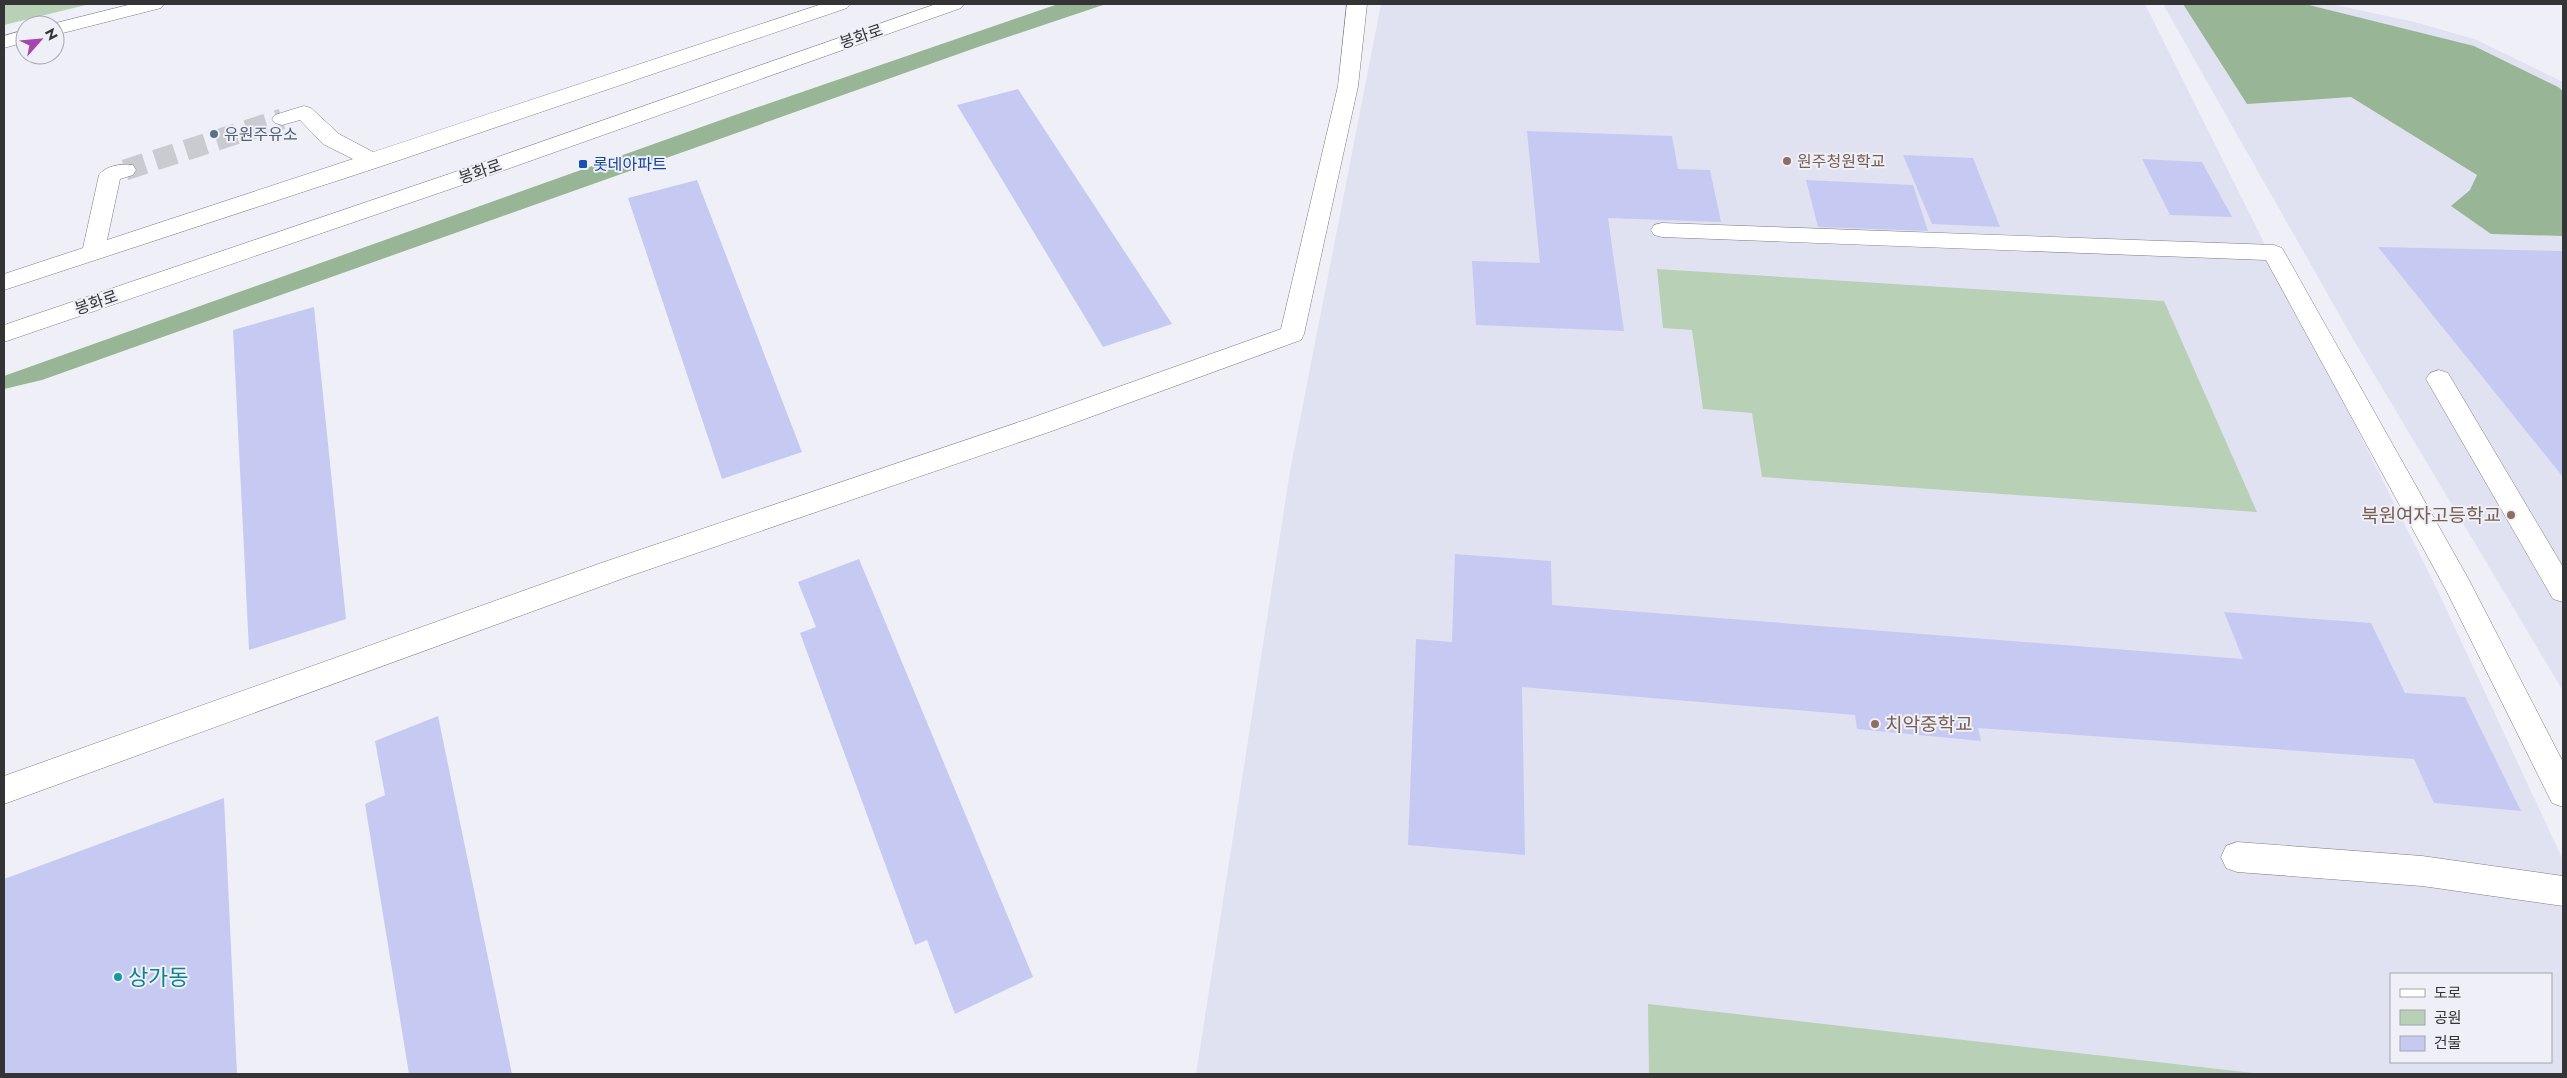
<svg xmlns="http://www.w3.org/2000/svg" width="2567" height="1078" font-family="Jost,'Noto Sans KR',sans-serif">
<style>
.built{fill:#e0e2f1;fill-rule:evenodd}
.green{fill:#b8d0b6}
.forest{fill:#98b596}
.building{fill:#c6caf2}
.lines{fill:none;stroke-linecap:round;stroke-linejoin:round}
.minor-tunnel{stroke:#cacad1;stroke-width:21;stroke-dasharray:21 11;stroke-linecap:butt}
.minor-casing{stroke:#7b7c83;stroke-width:1}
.minor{fill:#fff;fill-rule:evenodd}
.service-dot{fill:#5c6f8a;stroke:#eff0f7;stroke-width:2}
.education-dot{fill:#8d6e63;stroke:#eff0f7;stroke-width:2}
.transit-dot{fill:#1a4fb4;stroke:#eff0f7;stroke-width:2}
.culture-dot{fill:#0f9aa8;stroke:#eff0f7;stroke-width:2}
.labels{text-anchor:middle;stroke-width:4;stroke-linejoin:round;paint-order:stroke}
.far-street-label{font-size:16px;fill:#343437;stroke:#eff0f7}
.far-service-label{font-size:16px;fill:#4e5e75;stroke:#eff0f7;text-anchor:start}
.far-education-label{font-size:16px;fill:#785e54;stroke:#eff0f7;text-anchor:start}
.far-transit-label{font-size:16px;fill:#164399;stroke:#eff0f7;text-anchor:start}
.education-label{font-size:19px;fill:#785e54;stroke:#eff0f7;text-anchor:end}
.near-culture-label{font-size:22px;fill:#0d838f;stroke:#eff0f7;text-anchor:start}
</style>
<rect width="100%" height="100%" fill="#eff0f7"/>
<!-- built -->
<g class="built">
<path d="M1381,4H2145L2436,587L2563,860V1074H1196L1290,471ZM2391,974H2551V1062H2391Z"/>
<path d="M2163,4H2331L2415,22L2477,40L2563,82V691L2353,339Z"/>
</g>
<!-- green -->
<g class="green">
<path d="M4,4H90L4,25Z"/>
<path d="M1657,269L2164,301L2257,512L1762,477L1752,413L1703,409L1692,330L1663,328Z"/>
<path d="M1648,1004L2262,1074H1649Z"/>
</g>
<!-- forest -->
<g class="forest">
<path d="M1058,4H1106L978,47L42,380L4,389V376L735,115Z"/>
<path d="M2183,4H2305L2474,46L2558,87L2563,91V236L2491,234L2451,206L2470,190L2477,175L2351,97L2247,104Z"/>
</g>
<!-- building -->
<g class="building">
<path d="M1018,89L1172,324L1103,347L957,105Z"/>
<path d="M1527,131L1672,136L1678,169L1710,170L1721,222L1608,218L1624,331L1476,325L1472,261L1540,263Z"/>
<path d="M1903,155L1973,158L2000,227L1932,224Z"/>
<path d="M2142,159L2202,162L2232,217L2170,215Z"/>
<path d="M697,180L802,452L722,479L628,198Z"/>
<path d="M1806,180L1913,185L1928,231L1818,227Z"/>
<path d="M2378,247L2563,251V477Z"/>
<path d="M314,307L346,619L249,650L233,330Z"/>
<path d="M1455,554L1551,561L1552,605L2243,659L2224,612L2371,623L2405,693L2465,697L2521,811L2434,803L2414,759L1978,728L1981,741L1857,729L1855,715L1522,687L1525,855L1408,845L1416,639L1452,642Z"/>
<path d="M859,559L1033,977L955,1014L927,940L915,945L800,633L816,627L798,582Z"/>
<path d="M438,716L512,1074H409L365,804L385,795L375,741Z"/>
<path d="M224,798L237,1074H4V879Z"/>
</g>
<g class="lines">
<!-- minor-tunnel -->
<path class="minor-tunnel" d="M125,170L282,119"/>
<!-- minor casing -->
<g class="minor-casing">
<g id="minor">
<path d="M132,4H164L161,8L55,35V25H48Z"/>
<path d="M822,4H850L847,8L382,166L4,290V274L83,248L99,175C105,166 122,163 133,165L136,170L133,175L120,179L107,240L353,159L323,144L300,120L282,125L275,123L272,119L275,115L297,108L304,106L311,108L339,134L373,152Z"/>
<path d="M936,4H964L961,8L465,184L4,342V325L449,174Z"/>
<path d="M1347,4H1367L1358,86L1304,334L1301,340L1052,431L624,578L4,804V776L604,562L1034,417L1281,329L1338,86Z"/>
<path d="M25,30V42L4,48V36Z"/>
<path d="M1662,223L2274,245L2282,248L2469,580L2563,762V807L2552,803L2447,592L2266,260L1662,237L1654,235L1651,230L1654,225Z"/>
<path d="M2439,370L2448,373L2563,567V602L2553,599L2426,379L2430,373Z"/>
<path d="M2237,842L2422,856L2563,876V906L2422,886L2237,872L2226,868L2221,857L2226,846Z"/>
</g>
</g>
<!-- minor -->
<use href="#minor" class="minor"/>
</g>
<!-- markers -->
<circle class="service-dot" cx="214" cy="134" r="5"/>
<g class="education-dot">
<circle cx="1787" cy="161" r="5"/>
<circle cx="2511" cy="515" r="5"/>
<circle cx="1875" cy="724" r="5"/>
</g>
<rect class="transit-dot" x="578" y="159" width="10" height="10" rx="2.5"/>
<circle class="culture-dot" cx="118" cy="977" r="5"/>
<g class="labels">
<!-- far-street labels -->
<g class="far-street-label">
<text transform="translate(861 36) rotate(-19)" y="6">봉화로</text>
<text transform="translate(480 171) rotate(-19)" y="6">봉화로</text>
<text transform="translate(96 302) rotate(-19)" y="6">봉화로</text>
</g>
<!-- far-service labels -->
<g class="far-service-label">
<text x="224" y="140">유원주유소</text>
</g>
<!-- far-education labels -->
<g class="far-education-label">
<text x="1797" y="167">원주청원학교</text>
</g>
<!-- far-transit labels -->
<g class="far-transit-label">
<text x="593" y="170">롯데아파트</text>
</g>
<!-- education labels -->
<g class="education-label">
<text x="2501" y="522">북원여자고등학교</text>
<text x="1885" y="731" text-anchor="start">치악중학교</text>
</g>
<!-- near-culture labels -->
<g class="near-culture-label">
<text x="128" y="985">상가동</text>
</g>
</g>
<!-- border -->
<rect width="2567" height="1078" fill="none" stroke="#343437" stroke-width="10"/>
<!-- legend -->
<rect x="2390" y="973" width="162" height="90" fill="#eff0f7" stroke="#a4a5aa"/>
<rect x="2400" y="989" width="25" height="8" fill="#ffffff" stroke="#a4a5aa"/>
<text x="2434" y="998" font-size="15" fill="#343437">도로</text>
<rect x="2400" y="1010" width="25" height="15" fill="#b8d0b6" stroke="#a4a5aa"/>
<text x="2434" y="1023" font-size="15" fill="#343437">공원</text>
<rect x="2400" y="1036" width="25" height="15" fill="#c6caf2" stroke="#a4a5aa"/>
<text x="2434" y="1048" font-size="15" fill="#343437">건물</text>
<!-- north arrow -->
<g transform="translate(40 40) rotate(63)"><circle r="24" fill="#eff0f7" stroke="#a4a5aa"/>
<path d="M0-4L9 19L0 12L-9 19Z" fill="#a746ae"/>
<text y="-8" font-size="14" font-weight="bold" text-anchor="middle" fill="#343437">N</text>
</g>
</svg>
